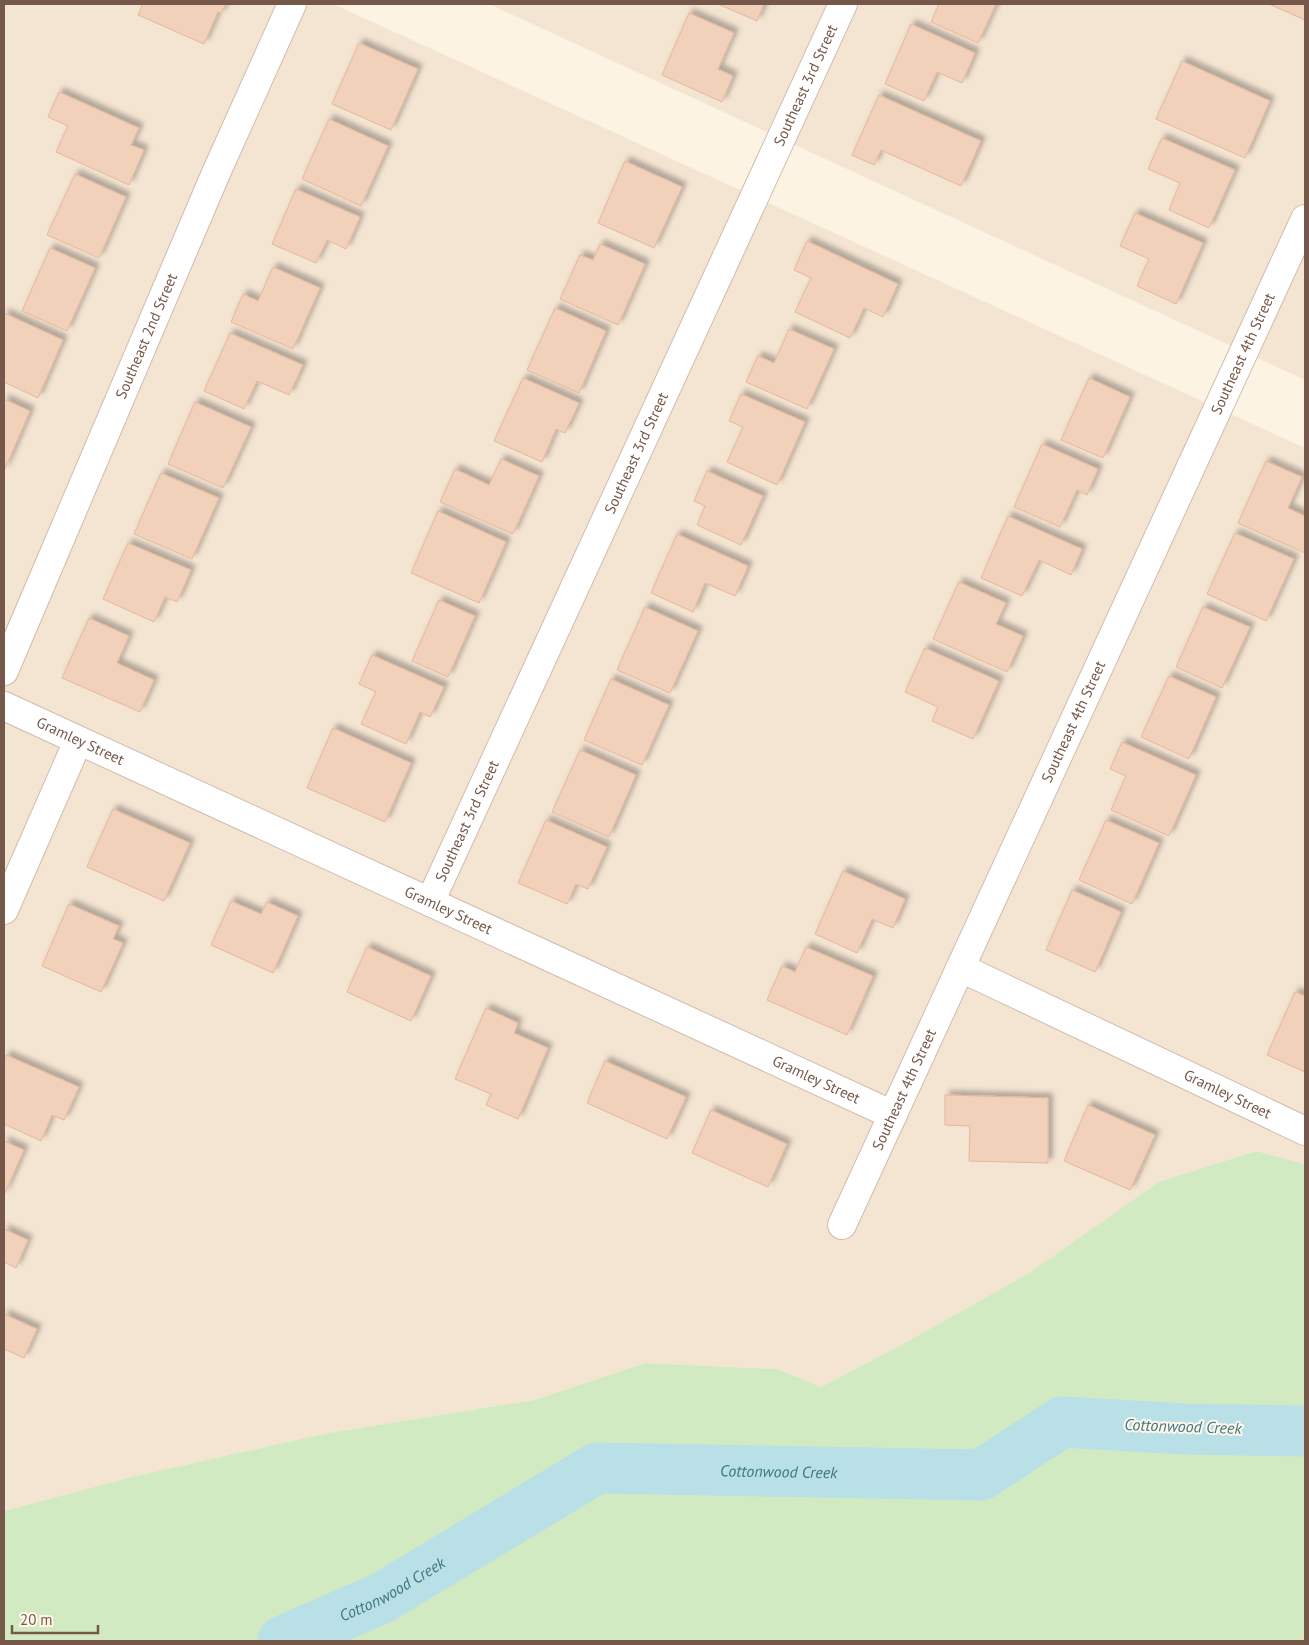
<svg xmlns="http://www.w3.org/2000/svg" width="1309" height="1645" font-family="'PT Sans',sans-serif">
<style>
.residential{fill:#f4e4d2}
.green{fill:#d2eac2}
.lines{fill:none;stroke-linecap:round;stroke-linejoin:round}
.river{stroke:#b8e0e6;stroke-width:51}
.building{fill:#f2d1bb;stroke:#e5b79b;filter:url(#shadow)}
.street-casing{stroke:#d0bcad;stroke-width:30}
.street{stroke:#fff;stroke-width:28}
.labels{text-anchor:middle;stroke-width:4;stroke-linejoin:round;paint-order:stroke}
.street-label{font-size:15px;fill:#755849;stroke:#fff7ea}
.water-label{font-size:16px;font-style:italic;fill:#3f7782;stroke:#fff7ea}
</style>
<defs>
<filter id="shadow"><feDropShadow dx="4.5" dy="-4.5" stdDeviation="2.5" flood-color="#0004"/></filter>
</defs>
<rect width="100%" height="100%" fill="#fdf3e3"/>
<!-- residential -->
<g class="residential">
<path d="M4,4H333L1305,448V1164L1256,1151L1160,1182L1029,1273L901,1345L821,1387L777,1369L645,1363L534,1400L328,1433L131,1477L4,1511Z"/>
<path d="M489,4H1305V380Z"/>
</g>
<!-- green -->
<path class="green" d="M1256,1151L1305,1164V1641H4V1511L131,1477L328,1433L534,1400L645,1363L777,1369L821,1387L901,1345L1029,1273L1159,1182Z"/>
<g class="lines">
<!-- river -->
<path class="river" id="s1" d="M283,1641L382,1598L597,1468L981,1475L1062,1422L1185,1429L1305,1431"/>
</g>
<!-- building -->
<g class="building">
<path d="M143,4H226L221,13L218,12L204,44L138,15Z"/>
<path d="M718,4H764L757,21Z"/>
<path d="M939,4H996L978,43L931,22Z"/>
<path d="M1269,4H1305V20Z"/>
<path d="M689,13L734,33L718,69L733,76L722,102L662,75Z"/>
<path d="M911,24L975,53L962,83L937,72L924,101L885,84Z"/>
<path d="M359,43L418,69L391,130L332,104Z"/>
<path d="M1182,61L1270,101L1245,158L1156,119Z"/>
<path d="M59,92L139,128L131,145L144,150L129,185L56,152L68,126L48,117Z"/>
<path d="M879,95L981,141L961,186L881,150L874,165L852,155Z"/>
<path d="M329,119L388,146L361,206L302,179Z"/>
<path d="M1162,138L1235,170L1209,228L1169,210L1180,183L1148,169Z"/>
<path d="M625,161L682,187L654,248L598,223Z"/>
<path d="M75,174L126,197L99,258L47,235Z"/>
<path d="M296,189L360,217L346,249L327,240L316,263L272,244Z"/>
<path d="M1135,213L1203,243L1176,304L1137,286L1149,259L1120,246Z"/>
<path d="M807,241L898,284L883,317L864,308L850,338L795,312L811,278L794,270Z"/>
<path d="M600,244L645,264L618,325L560,299L580,255L593,260Z"/>
<path d="M50,248L95,268L67,331L22,311Z"/>
<path d="M273,267L320,288L293,349L231,322L243,294L258,301Z"/>
<path d="M555,308L606,331L579,393L527,370Z"/>
<path d="M4,313L63,340L38,398L4,382Z"/>
<path d="M789,329L834,349L807,409L746,382L758,356L774,363Z"/>
<path d="M230,333L303,365L289,395L257,381L244,409L204,391Z"/>
<path d="M523,378L579,403L565,433L556,429L542,462L494,441Z"/>
<path d="M1089,378L1130,397L1103,458L1061,440Z"/>
<path d="M741,394L805,422L777,485L727,462L743,427L729,421Z"/>
<path d="M4,399L30,411L4,471Z"/>
<path d="M195,402L251,427L223,488L168,464Z"/>
<path d="M1042,444L1098,469L1087,495L1077,490L1060,527L1014,507Z"/>
<path d="M501,459L539,476L513,534L440,502L455,469L489,485Z"/>
<path d="M1266,461L1302,477L1288,508L1305,516V553L1238,523Z"/>
<path d="M707,471L763,496L741,545L697,525L705,506L694,501Z"/>
<path d="M161,473L219,498L192,559L134,534Z"/>
<path d="M438,511L506,542L479,603L411,573Z"/>
<path d="M1008,516L1082,549L1071,575L1039,560L1022,596L981,578Z"/>
<path d="M1235,533L1294,559L1266,621L1207,594Z"/>
<path d="M677,534L748,566L735,596L705,583L693,612L651,593Z"/>
<path d="M128,543L191,570L177,602L165,597L154,622L103,599Z"/>
<path d="M959,582L1006,603L996,624L1023,636L1007,672L933,639Z"/>
<path d="M439,600L475,616L448,677L412,661Z"/>
<path d="M645,607L698,631L670,693L617,670Z"/>
<path d="M1203,607L1250,627L1222,688L1176,667Z"/>
<path d="M89,618L129,636L117,663L154,680L140,712L62,678Z"/>
<path d="M925,648L999,681L973,739L932,721L938,707L905,692Z"/>
<path d="M372,655L444,687L430,717L420,712L406,744L361,724L376,692L359,684Z"/>
<path d="M1169,676L1216,697L1189,759L1141,737Z"/>
<path d="M611,679L669,705L642,765L584,740Z"/>
<path d="M333,728L411,763L385,822L307,788Z"/>
<path d="M1122,742L1196,775L1169,836L1111,810L1126,776L1110,769Z"/>
<path d="M580,750L636,775L609,837L552,812Z"/>
<path d="M113,809L190,843L164,901L87,867Z"/>
<path d="M546,820L607,847L588,889L576,884L567,904L518,883Z"/>
<path d="M1106,820L1159,843L1132,904L1079,880Z"/>
<path d="M843,871L905,899L893,928L872,919L857,953L815,934Z"/>
<path d="M1072,890L1121,912L1095,972L1046,950Z"/>
<path d="M231,901L261,914L267,902L298,916L273,973L211,945Z"/>
<path d="M69,904L119,926L113,939L123,943L101,992L42,966Z"/>
<path d="M367,947L431,976L411,1021L347,992Z"/>
<path d="M806,947L873,976L847,1035L767,1000L782,966L795,972Z"/>
<path d="M1295,992L1305,996V1072L1267,1055Z"/>
<path d="M486,1008L518,1023L514,1033L548,1048L518,1119L486,1105L491,1094L455,1079Z"/>
<path d="M6,1055L79,1087L64,1120L52,1115L41,1141L4,1124V1060Z"/>
<path d="M605,1061L686,1097L667,1139L587,1103Z"/>
<path d="M945,1095L1048,1098V1163L969,1161L970,1126L945,1125Z"/>
<path d="M1088,1105L1155,1135L1130,1190L1064,1161Z"/>
<path d="M711,1110L787,1144L768,1187L692,1153Z"/>
<path d="M4,1141L24,1150L4,1195Z"/>
<path d="M4,1229L28,1240L16,1268L4,1262Z"/>
<path d="M4,1314L37,1329L24,1358L4,1349Z"/>
</g>
<g class="lines">
<!-- street casing -->
<g class="street-casing">
<g id="street">
<path id="s2" d="M4,671L216,173L292,4"/>
<path id="s3" d="M4,706L893,1115"/>
<path id="s4" d="M430,902L843,4"/>
<path d="M4,910L78,741"/>
<path id="s5" d="M961,968L1305,1131"/>
<path id="s6" d="M842,1225L1305,219"/>
</g>
</g>
<!-- street -->
<use href="#street" class="street"/>
</g>
<g class="labels">
<!-- street labels -->
<g class="street-label">
<text dy="5" stroke="none"><textPath href="#s4" startOffset="899">Southeast 3rd Street</textPath></text>
<text dy="5" stroke="none"><textPath href="#s2" startOffset="364">Southeast 2nd Street</textPath></text>
<text dy="5" stroke="none"><textPath href="#s6" startOffset="959">Southeast 4th Street</textPath></text>
<text dy="5" stroke="none"><textPath href="#s4" startOffset="494">Southeast 3rd Street</textPath></text>
<text dy="5" stroke="none"><textPath href="#s6" startOffset="554">Southeast 4th Street</textPath></text>
<text dy="5" stroke="none"><textPath href="#s3" startOffset="84">Gramley Street</textPath></text>
<text dy="5" stroke="none"><textPath href="#s4" startOffset="89">Southeast 3rd Street</textPath></text>
<text dy="5" stroke="none"><textPath href="#s3" startOffset="489">Gramley Street</textPath></text>
<text dy="5" stroke="none"><textPath href="#s3" startOffset="894">Gramley Street</textPath></text>
<text dy="5" stroke="none"><textPath href="#s6" startOffset="149">Southeast 4th Street</textPath></text>
<text dy="5" stroke="none"><textPath href="#s5" startOffset="295">Gramley Street</textPath></text>
</g>
<!-- water labels -->
<g class="water-label">
<text transform="translate(1183 1426) rotate(2)" y="6">Cottonwood Creek</text>
<text dy="6" stroke="none"><textPath href="#s1" startOffset="541">Cottonwood Creek</textPath></text>
<text dy="6" stroke="none"><textPath href="#s1" startOffset="121">Cottonwood Creek</textPath></text>
</g>
</g>
<!-- border -->
<rect width="1309" height="1645" fill="none" stroke="#755849" stroke-width="10"/>
<!-- scale -->
<path d="M12 1625v8h86v-8" fill="none" stroke="#755849" stroke-width="2.5"/>
<text x="20" y="1625" font-size="15" fill="#755849" stroke="#fff7ea" stroke-width="4" paint-order="stroke">20 m</text>
</svg>
